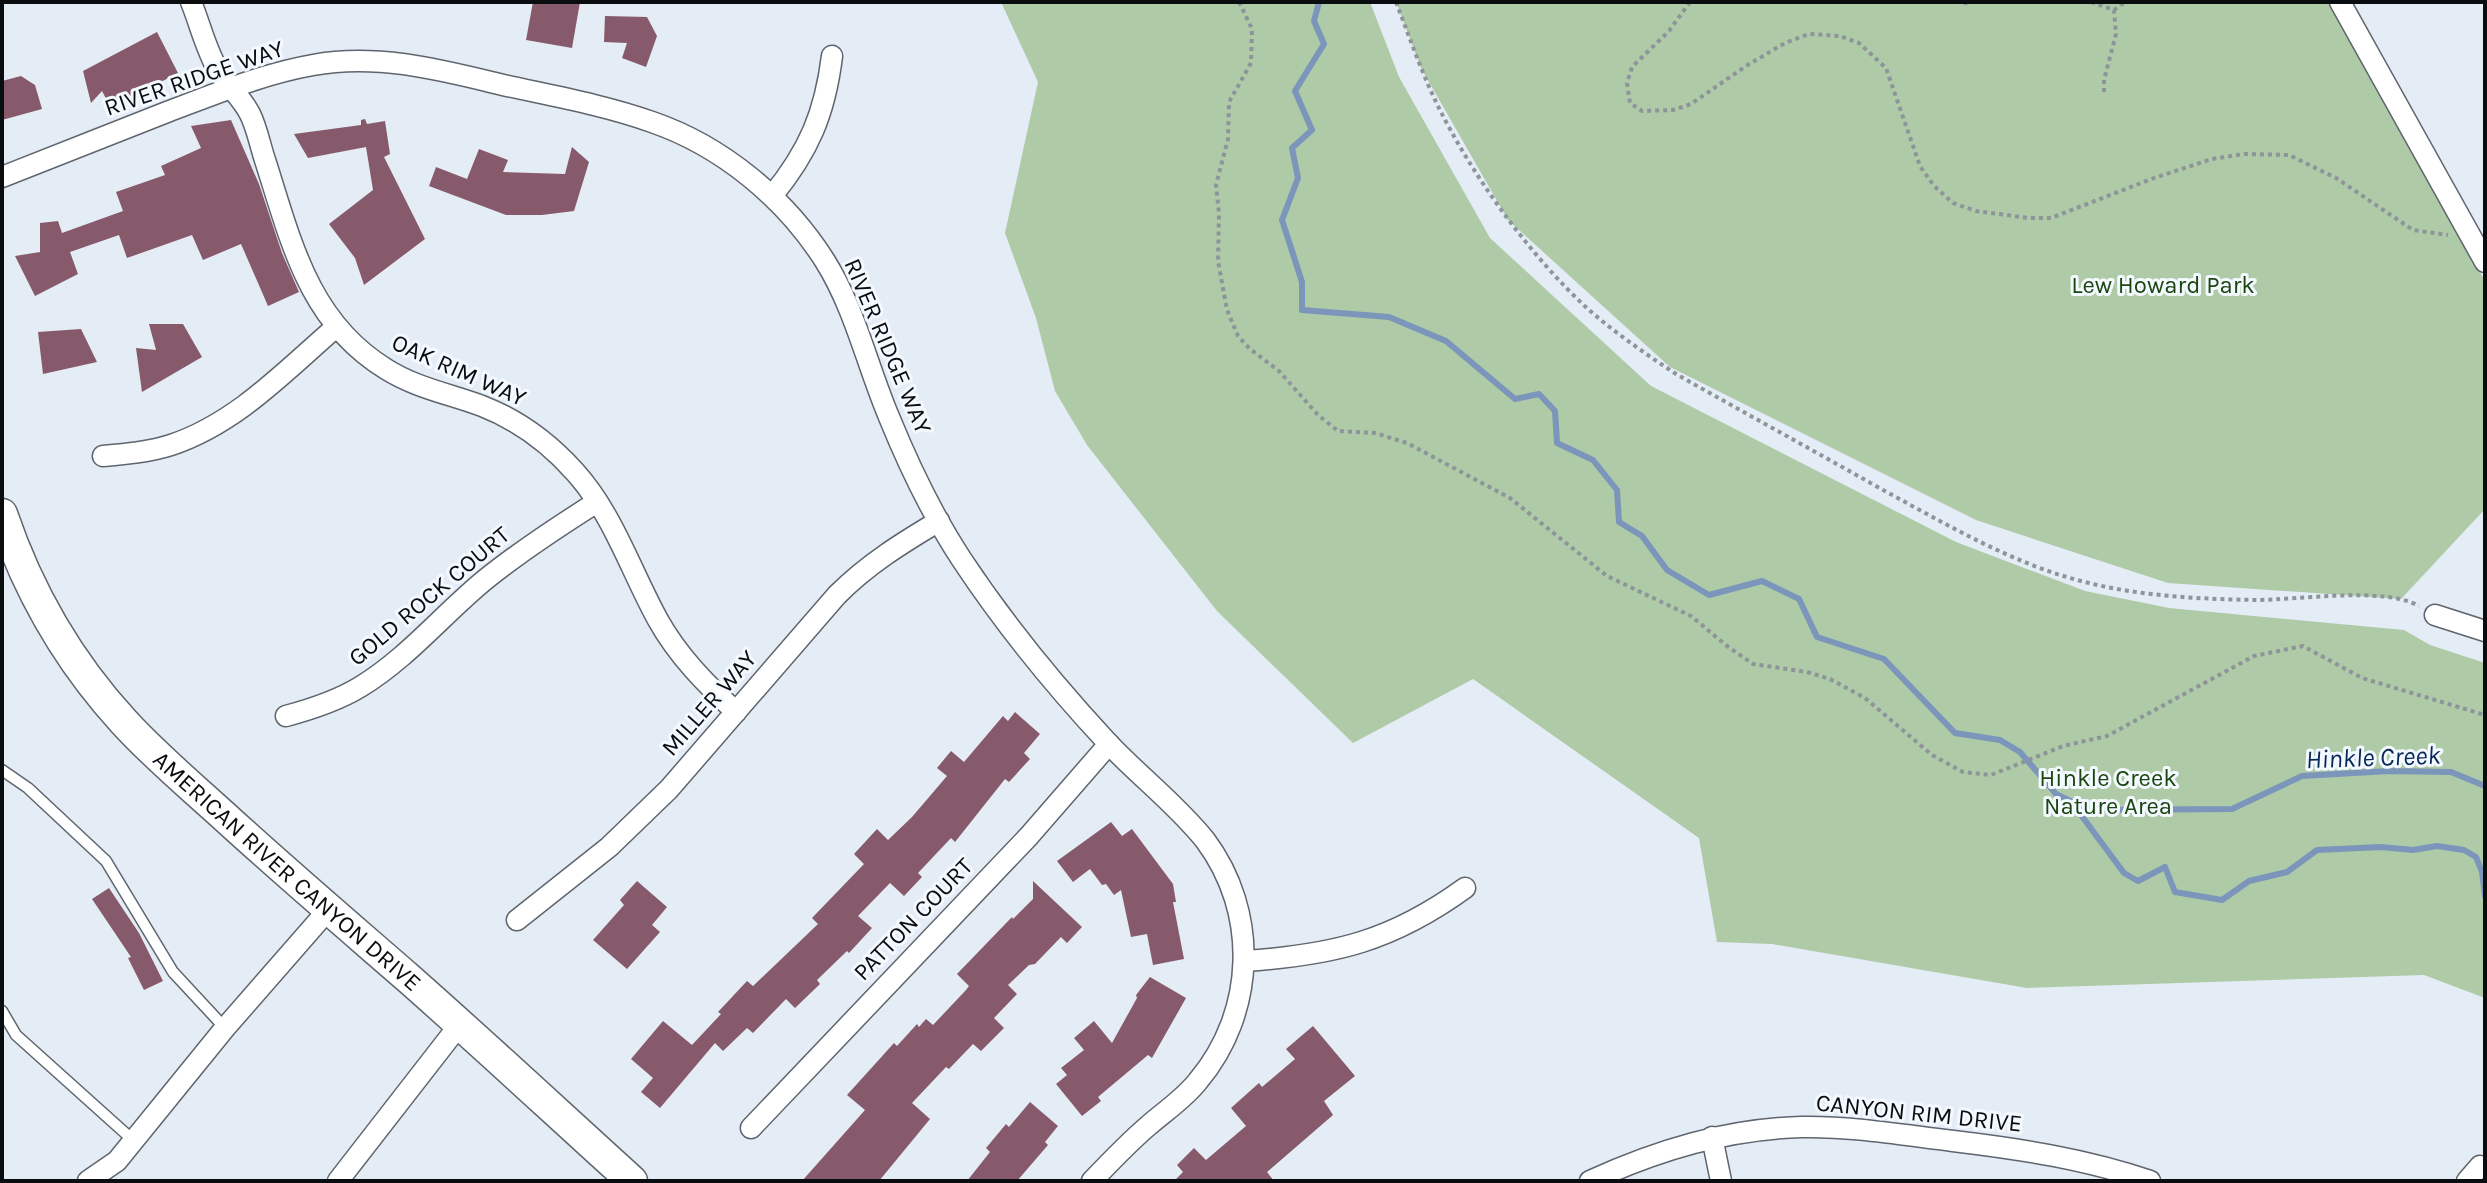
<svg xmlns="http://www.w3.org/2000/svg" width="2487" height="1183" font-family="Karla,sans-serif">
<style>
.green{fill:#aecaa7}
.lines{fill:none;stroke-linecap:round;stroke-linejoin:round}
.stream{stroke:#7b95bb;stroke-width:6}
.building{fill:#875a6b}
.lane-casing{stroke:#5f656e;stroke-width:13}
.street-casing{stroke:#5f656e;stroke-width:23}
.secondary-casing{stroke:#5f656e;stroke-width:33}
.path{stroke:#8d949a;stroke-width:4;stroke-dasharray:4 4;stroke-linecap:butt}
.lane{stroke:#fff;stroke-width:10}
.street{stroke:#fff;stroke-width:20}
.secondary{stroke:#fff;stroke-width:30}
.labels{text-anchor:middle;stroke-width:6;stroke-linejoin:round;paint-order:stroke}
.street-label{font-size:24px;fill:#0a0d10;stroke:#f4f9ff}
.park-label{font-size:24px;fill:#1b4610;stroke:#f4f9ff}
.water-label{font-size:26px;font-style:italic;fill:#072757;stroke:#f4f9ff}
</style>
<rect width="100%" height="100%" fill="#e4ecf5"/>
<!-- green -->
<g class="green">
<path d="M1001,2H1370L1399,77L1490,238L1651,386L1956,542L2085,591L2169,608L2404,630L2430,645L2485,663V998L2424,975L2027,988L1772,944L1717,942L1699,838L1473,679L1353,743L1217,611L1087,445L1055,391L1036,318L1005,233L1038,82Z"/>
<path d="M1396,2H2328L2485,281V509L2401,599L2168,583L1976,520L1670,367L1508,220L1421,68Z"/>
</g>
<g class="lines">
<!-- stream -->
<g class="stream">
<path d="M1319,2L1314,21L1324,44L1295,91L1312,130L1292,148L1298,178L1282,220L1302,282V310L1389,317L1446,341L1515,399L1539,394L1555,411L1557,443L1593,460L1617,490L1619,522L1642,536L1667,570L1709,595L1762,581L1799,599L1817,637L1884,659L1955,733L2000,740L2020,752L2056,794L2089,810L2232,809L2302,776L2389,771L2451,772L2485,786"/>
<path d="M2056,794L2057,801L2081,815L2124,873L2138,881L2165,867L2175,892L2222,900L2249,881L2287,872L2317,850L2381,847L2413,850L2437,846L2464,850L2476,857L2482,872L2485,896"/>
</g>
</g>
<!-- building -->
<g class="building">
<path d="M533,2H580L572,48L526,40Z"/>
<path d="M605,16L647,17L657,36L646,67L622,58L627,43L604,42Z"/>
<path d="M157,32L178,73L111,108L102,91L91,103L83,71Z"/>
<path d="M21,76L35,85L42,109L2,120V81Z"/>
<path d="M365,119L367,124L385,121L390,154L384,157L425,239L364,285L355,258L329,224L373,190L366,147L308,158L294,134L361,125V120Z"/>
<path d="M231,120L259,184L282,253L299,292L268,306L241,244L203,260L192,235L127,258L119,235L70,252L78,274L35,296L15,256L40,252V223L58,221L62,233L123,211L116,192L165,175L161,166L201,148L191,126Z"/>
<path d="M572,147L589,162L574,211L542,215H506L429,186L436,167L467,179L479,149L508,160L503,172L565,174Z"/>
<path d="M149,324H183L202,357L142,392L136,348L156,350Z"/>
<path d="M81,329L97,362L43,374L38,332Z"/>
<path d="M1015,712L1040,734L1024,753L1030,759L1009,782L1005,779L955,842L951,838L918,873L922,877L904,896L890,883L858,916L872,928L849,953L847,951L817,980L820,984L795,1008L786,999L753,1033L747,1028L723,1051L715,1043L660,1108L641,1092L653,1078L631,1059L663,1021L692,1045L721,1014L718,1012L747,981L753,986L818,924L812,918L864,864L854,854L877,829L888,840L912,817L947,776L937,768L951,751L964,762L1003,716L1008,721Z"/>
<path d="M1111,822L1122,836L1132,829L1173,884L1176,902H1173L1184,959L1153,965L1147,934L1131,937L1121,890L1114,895L1106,884L1102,885L1090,869L1073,882L1057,861Z"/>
<path d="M637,881L667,907L652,925L660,932L627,969L593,940L624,905L620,900Z"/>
<path d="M1033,881L1082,927L1067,943L1061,937L1035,964L1029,965L1008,985L1017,994L994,1018L1004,1028L981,1051L973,1044L949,1069L946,1067L912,1103L930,1119L879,1181H802L865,1110L847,1095L894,1043L897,1046L917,1024L919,1027L926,1019L933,1025L966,990L969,986L957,974L1012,917L1013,919L1033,899Z"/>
<path d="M109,888L139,933L163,981L144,990L128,958L131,957L92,899Z"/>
<path d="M1150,977L1186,998L1152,1058L1148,1055L1098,1097L1101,1101L1082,1116L1056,1084L1067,1075L1061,1068L1084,1050L1074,1038L1094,1021L1112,1043L1137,998L1136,995Z"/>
<path d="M1313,1026L1355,1076L1324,1101L1333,1115L1267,1172L1274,1181H1174L1183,1172L1177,1165L1194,1148L1206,1160L1246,1126L1231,1108L1259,1083L1262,1087L1295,1059L1286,1049Z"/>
<path d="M1030,1102L1058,1126L1045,1142L1048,1145L1017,1181H967L990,1152L986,1148L1006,1124L1009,1127Z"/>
</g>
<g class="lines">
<!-- lane casing -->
<g class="lane-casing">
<g id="lane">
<path d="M2,770L28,788L106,861L173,972L225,1028"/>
<path d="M2,1011L16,1035L134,1141"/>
</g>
</g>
<!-- street casing -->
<g class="street-casing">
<g id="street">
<path d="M191,2C200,24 206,50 218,70C227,85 242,98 250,114C257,128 260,145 265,160C291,241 308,321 386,369C416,388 450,394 482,406C518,420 550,444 575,472C613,514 631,571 658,620C678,656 706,684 736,712"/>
<path d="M2340,2L2485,262"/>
<path d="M2,177C57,155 112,134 167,112C215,94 262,74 313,65C377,53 441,70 503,85C553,96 604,105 652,122C722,146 785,198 825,261C855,309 867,365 889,417C909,466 933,516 962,560C1005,625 1055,686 1108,743C1139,776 1176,804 1205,840C1259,912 1256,1012 1198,1081C1184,1099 1165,1111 1148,1126C1128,1143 1110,1162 1092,1181"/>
<path d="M772,196C809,151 825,113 832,56"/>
<path d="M103,456C126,454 149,452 171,445C237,423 285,371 336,327"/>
<path d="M2435,615L2485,631"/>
<path d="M286,716C312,709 337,701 360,687C408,658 444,613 486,579C522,550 559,526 597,502"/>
<path d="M517,920L609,847L669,789L837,595C868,564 902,543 939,521"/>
<path d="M1245,961C1334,955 1392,941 1465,888"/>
<path d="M751,1128L1029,836L1109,744"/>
<path d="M1712,1137L1721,1181"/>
<path d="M88,1181L117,1161L225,1028L328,910"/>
<path d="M338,1181L460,1024"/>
<path d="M1590,1181C1658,1150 1727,1129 1802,1127C1852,1126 1903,1135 1953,1141C2020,1149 2086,1159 2150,1181"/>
<path d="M2467,1181L2480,1166"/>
</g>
</g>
<!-- secondary casing -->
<g class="secondary-casing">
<g id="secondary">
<path id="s1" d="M2,514C28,591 69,662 124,722C155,756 191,786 225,817C285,872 346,924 407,977C483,1044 557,1113 632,1181"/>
</g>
</g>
<!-- path -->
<g class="path">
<path d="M1239,2L1252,29L1251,63L1229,102L1228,139L1216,185L1219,213L1218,261L1227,310L1238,336L1250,349L1279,371L1318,415L1338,431L1375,433L1407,443L1510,498L1607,576L1691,616L1727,646L1753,664L1807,672L1830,679L1865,698L1932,755L1963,772L1991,775L2063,746L2107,736L2254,656L2303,646L2362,678L2485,715"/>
<path d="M1396,2C1409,36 1421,71 1437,104C1471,174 1530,256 1588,309C1615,333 1646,354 1676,374C1745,413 1814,451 1883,490C1946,524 2011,563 2081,581C2138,596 2197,599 2256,600C2298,600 2384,586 2419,606"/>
<path d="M1690,2L1669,31L1632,67L1627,83L1630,103L1642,111L1673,110L1691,104L1746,66L1785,43L1809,34L1840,36L1859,43L1886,68L1920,166L1934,186L1953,203L1976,211L2029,218H2051L2154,178L2212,159L2244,154L2289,155L2336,178L2413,230L2448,235"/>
<path d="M2091,2L2114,10L2125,2"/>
<path d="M1965,5L1966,2"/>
<path d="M2104,92V80L2116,34L2114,10"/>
</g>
<!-- lane -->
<use href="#lane" class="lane"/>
<!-- street -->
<use href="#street" class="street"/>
<!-- secondary -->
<use href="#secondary" class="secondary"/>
</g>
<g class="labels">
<!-- street labels -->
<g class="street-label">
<text transform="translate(194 78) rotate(-19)" y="8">RIVER RIDGE WAY</text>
<text transform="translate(888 346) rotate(67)" y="8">RIVER RIDGE WAY</text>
<text transform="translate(459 370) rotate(24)" y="8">OAK RIM WAY</text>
<text transform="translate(429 596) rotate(-40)" y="8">GOLD ROCK COURT</text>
<text transform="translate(709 703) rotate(-49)" y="8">MILLER WAY</text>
<text dy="8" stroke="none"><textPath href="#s1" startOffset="464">AMERICAN RIVER CANYON DRIVE</textPath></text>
<text transform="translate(913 919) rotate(-46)" y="8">PATTON COURT</text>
<text transform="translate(1919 1113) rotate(6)" y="8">CANYON RIM DRIVE</text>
</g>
<!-- park labels -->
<g class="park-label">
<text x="2163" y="293">Lew Howard Park</text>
<text x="2108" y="786">Hinkle Creek<tspan x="2108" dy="28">Nature Area</tspan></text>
</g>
<!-- water labels -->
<g class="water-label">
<text transform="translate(2373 757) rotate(-2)" y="9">Hinkle Creek</text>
</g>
</g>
<!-- border -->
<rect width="2487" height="1183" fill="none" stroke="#0a0d10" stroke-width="8"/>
</svg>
